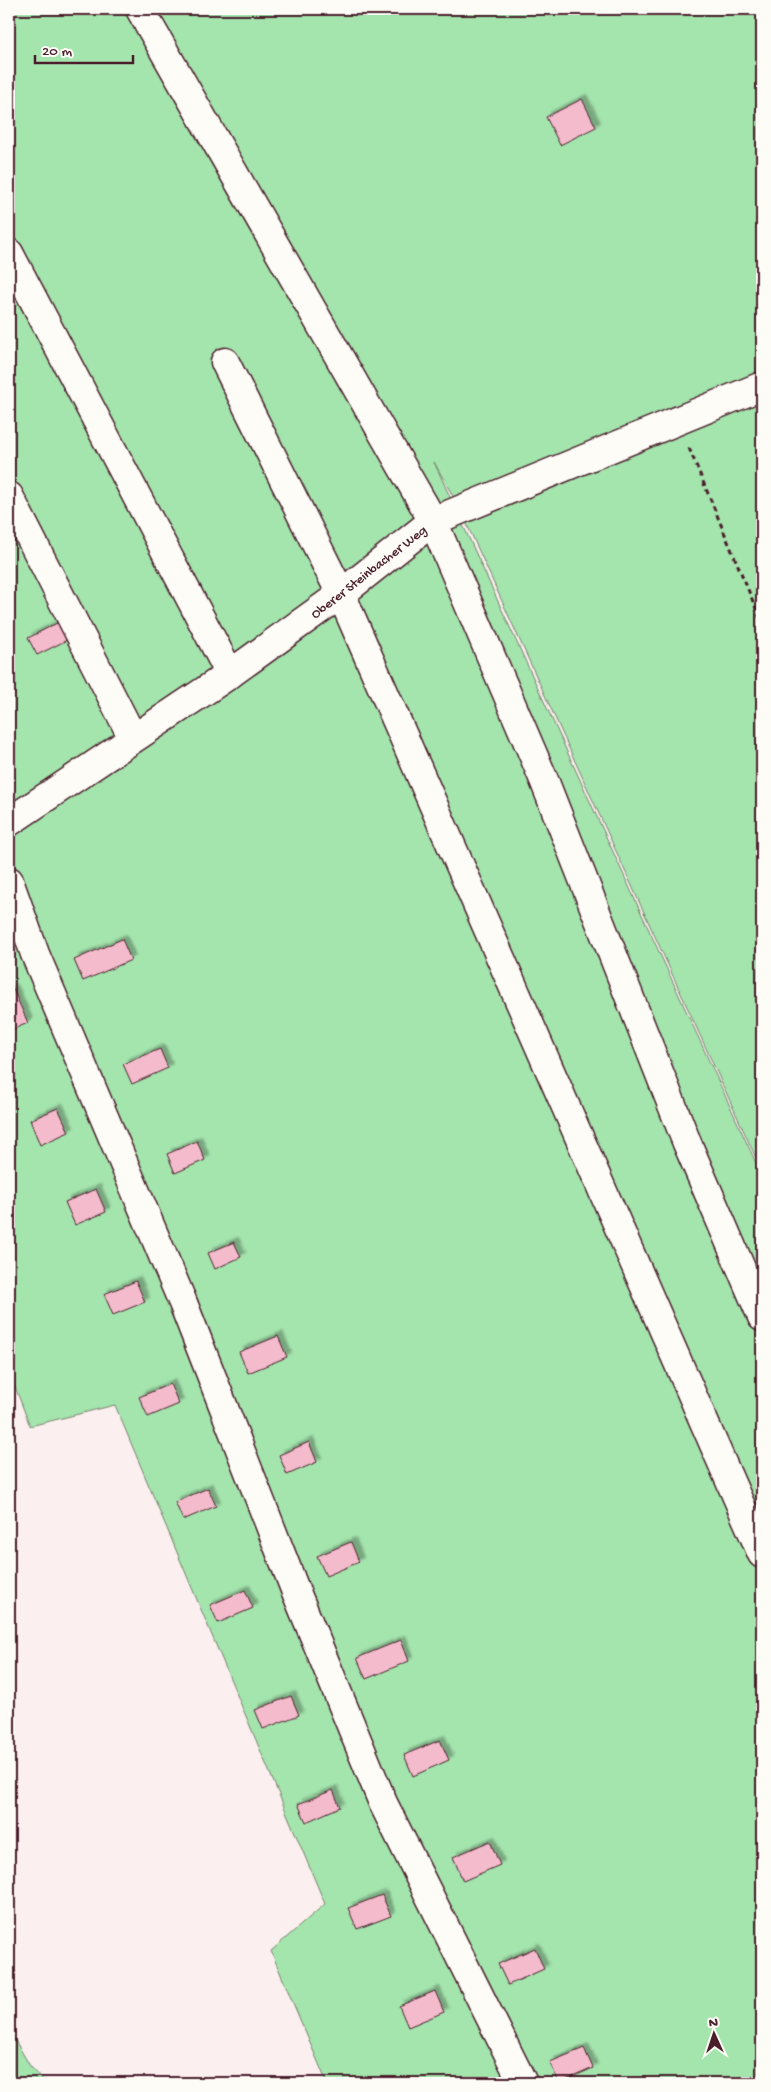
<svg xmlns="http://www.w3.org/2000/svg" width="771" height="2092" font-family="'Gochi Hand',sans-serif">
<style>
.green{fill:#a4e4ad;stroke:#77826c}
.building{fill:#f4bbcd;stroke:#4a1f2b;filter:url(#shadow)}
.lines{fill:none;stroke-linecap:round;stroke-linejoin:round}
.minor-casing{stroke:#4a1f2b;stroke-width:31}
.path{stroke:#4a1f2b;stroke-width:3;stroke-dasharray:5 4;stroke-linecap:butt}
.minor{stroke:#fdfcf7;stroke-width:28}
.labels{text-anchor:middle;stroke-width:5;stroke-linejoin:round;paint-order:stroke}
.street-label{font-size:14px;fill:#4a1f2b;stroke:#fdfcf7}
</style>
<defs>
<filter id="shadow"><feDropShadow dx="4.5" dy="-4.5" stdDeviation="1" flood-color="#0004"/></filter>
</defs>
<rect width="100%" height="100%" fill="#fbefef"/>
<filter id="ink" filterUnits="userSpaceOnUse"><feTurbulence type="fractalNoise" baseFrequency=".02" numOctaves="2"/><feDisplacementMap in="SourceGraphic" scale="10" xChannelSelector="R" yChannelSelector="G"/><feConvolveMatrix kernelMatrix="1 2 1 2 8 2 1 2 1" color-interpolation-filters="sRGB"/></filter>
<g filter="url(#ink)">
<!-- green -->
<g class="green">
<path d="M9,9H762V1171L459,507L434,462L762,1176V2083H327L271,1951L325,1904L115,1405L30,1426L9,1371Z"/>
<path d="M9,2030L30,2066L46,2083H9Z"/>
</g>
<!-- building -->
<g class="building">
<path d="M582,99L596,127L560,145L546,117Z"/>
<path d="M59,622L67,640L37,655L28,638Z"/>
<path d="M122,939L131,960L83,981L74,960Z"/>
<path d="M13,989L28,1023L9,1031V991Z"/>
<path d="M160,1049L168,1068L132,1084L123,1064Z"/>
<path d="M58,1108L69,1132L40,1145L30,1120Z"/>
<path d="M197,1141L205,1160L175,1173L167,1154Z"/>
<path d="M96,1189L106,1212L75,1225L65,1202Z"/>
<path d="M234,1242L241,1257L215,1269L208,1253Z"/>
<path d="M136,1281L145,1302L113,1315L104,1294Z"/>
<path d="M278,1336L287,1357L248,1373L239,1352Z"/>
<path d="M170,1384L179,1404L148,1417L139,1397Z"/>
<path d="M309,1442L317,1462L287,1475L279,1455Z"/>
<path d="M208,1488L216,1506L183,1520L175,1502Z"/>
<path d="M351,1542L359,1562L326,1576L317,1556Z"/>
<path d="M245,1590L253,1608L218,1623L210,1605Z"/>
<path d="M401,1640L409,1661L366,1679L357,1658Z"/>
<path d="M291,1696L299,1715L263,1729L255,1710Z"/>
<path d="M440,1740L449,1760L413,1776L404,1755Z"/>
<path d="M333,1790L340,1807L306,1822L298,1804Z"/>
<path d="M490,1841L500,1865L463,1881L453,1857Z"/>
<path d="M382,1895L391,1916L357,1929L348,1908Z"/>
<path d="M535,1948L544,1969L508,1985L498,1964Z"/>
<path d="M435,1991L444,2012L408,2027L399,2006Z"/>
<path d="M584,2048L593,2068L559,2083L550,2062Z"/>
</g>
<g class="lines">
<!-- minor casing -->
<g class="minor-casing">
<g id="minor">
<path d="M140,9L433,521L544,780L687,1143L762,1317"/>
<path d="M9,253L230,674"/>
<path d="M225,362L341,594L762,1554"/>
<path d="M9,496L133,738"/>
<path d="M9,822L230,674L341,594L433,521L762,386"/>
<path d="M9,881L35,954L183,1303L294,1587L383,1803L523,2083"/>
</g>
</g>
<!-- path -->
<path class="path" d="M689,448L762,623"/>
<!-- minor -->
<use href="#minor" class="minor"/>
</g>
</g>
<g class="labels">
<!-- street labels -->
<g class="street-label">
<text transform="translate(368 571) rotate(-38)" y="5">Oberer Steinbacher Weg</text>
</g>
</g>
<!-- margin -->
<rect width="771" height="2092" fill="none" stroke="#fdfcf7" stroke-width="30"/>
<rect x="15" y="15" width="741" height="2062" fill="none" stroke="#4a1f2b" stroke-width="2" filter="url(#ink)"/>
<!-- north arrow -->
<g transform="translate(714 2034) rotate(357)" stroke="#fdfcf7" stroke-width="4" paint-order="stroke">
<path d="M0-4L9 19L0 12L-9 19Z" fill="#4a1f2b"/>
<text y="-8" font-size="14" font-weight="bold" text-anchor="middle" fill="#4a1f2b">N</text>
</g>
<!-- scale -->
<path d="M35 55v8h98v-8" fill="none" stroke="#4a1f2b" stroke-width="2.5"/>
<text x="42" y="55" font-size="15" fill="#4a1f2b" stroke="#fdfcf7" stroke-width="4" paint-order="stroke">20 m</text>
</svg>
